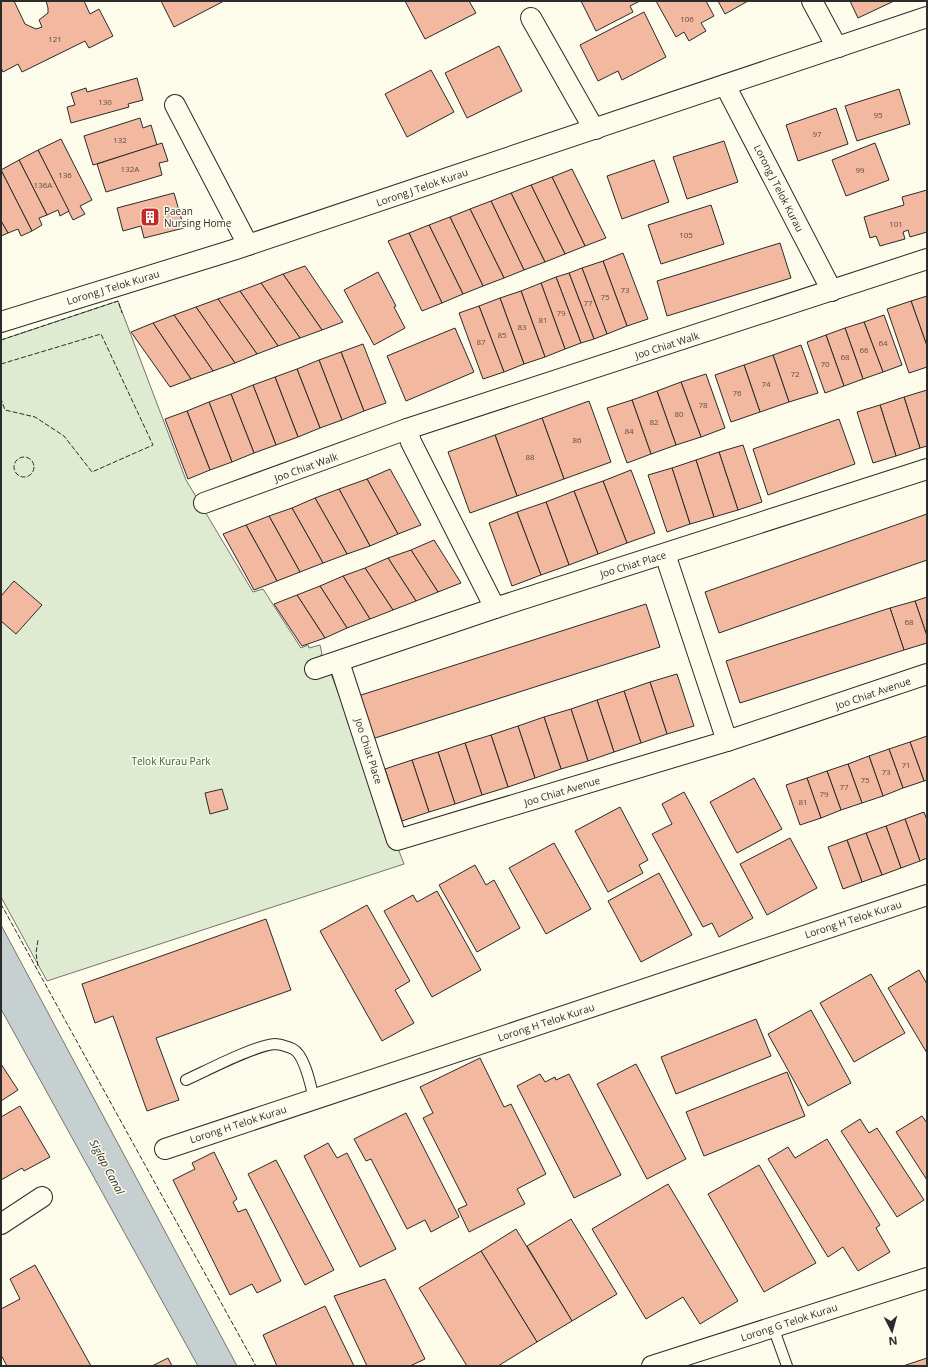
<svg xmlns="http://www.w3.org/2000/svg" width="928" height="1367" font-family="'Open Sans',sans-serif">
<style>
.green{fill:#deebd1;stroke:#74746e}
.water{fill:#c7d0d0;stroke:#74746e}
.building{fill:#f2b8a0;stroke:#2b2b2b}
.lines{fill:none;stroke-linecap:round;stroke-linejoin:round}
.service-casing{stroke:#2b2b2b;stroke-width:12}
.minor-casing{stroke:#2b2b2b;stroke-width:22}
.service{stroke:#fdfbea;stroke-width:10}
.minor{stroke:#fdfbea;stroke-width:20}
.fence{stroke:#2b2b2b;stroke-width:1;stroke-dasharray:5 2;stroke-linecap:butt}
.labels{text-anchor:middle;stroke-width:3;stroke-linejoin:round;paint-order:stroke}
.number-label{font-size:8px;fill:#5d4e48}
.street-label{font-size:10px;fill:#2b2b2b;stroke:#fdfbea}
.poi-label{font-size:10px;fill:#2b2b2b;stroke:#fdfbea;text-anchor:start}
.park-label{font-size:10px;fill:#34623c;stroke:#fdfbea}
.water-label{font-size:11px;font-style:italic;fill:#2b2b2b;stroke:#fdfbea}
</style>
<rect width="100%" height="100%" fill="#fdfbea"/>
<!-- green -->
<path class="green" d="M118,301L186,480L253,592L263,589L301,648L308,645L309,648L320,645L322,654L319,657V678L331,674L333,679L404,864L47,981L1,897V340Z"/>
<!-- water -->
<path class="water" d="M1,925L237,1366H198L1,1009Z"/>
<!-- building -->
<g class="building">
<path d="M1,1H14L25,24L36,29L42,27L39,20L48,13V8L46,1H84L90,14L99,9L113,36L89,48L85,41L22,72L18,64L3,72L1,68Z"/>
<path d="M161,1H224L174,27Z"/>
<path d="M405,1H469L476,13L425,39Z"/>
<path d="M581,1H640L630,6L633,12L596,31Z"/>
<path d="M656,1H706L714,16L701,23L706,31L689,41L684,32L676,37Z"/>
<path d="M718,1H748L725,14Z"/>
<path d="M850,1H894L858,18Z"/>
<path d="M644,12L666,57L622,80L618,71L598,81L580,45Z"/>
<path d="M499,46L522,91L467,118L445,73Z"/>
<path d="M431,70L454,112L407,137L385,94Z"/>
<path d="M137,78L143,100L128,104L129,107L71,123L67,107L75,105L71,93L86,88L87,92Z"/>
<path d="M899,89L910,124L857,141L845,106Z"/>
<path d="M836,108L848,144L798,161L786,125Z"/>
<path d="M140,118L143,128L151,125L157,145L93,165L84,136Z"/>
<path d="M61,139L92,200L80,206L85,214L73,220L38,150Z"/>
<path d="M724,141L738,182L687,199L673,157Z"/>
<path d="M162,143L168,161L159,163L162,175L106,192L97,164Z"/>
<path d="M875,143L889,180L846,196L832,160Z"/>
<path d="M38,150L69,211L60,216L58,210L47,215L19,160Z"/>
<path d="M19,160L47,215L39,218L42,225L32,231L1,170Z"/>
<path d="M654,160L669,202L622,219L607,176Z"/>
<path d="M572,169L606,238L585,246L552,177Z"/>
<path d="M1,170L32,231L21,236L18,229L8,233L1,221Z"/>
<path d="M552,177L585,246L565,254L531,185Z"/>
<path d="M531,185L565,254L545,262L511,193Z"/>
<path d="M927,190V232L910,237L908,230L903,232L905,239L880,246L876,236L870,238L864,217L904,205L902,197Z"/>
<path d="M174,193L184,228L144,238L141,226L123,231L117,208Z"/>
<path d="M511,193L545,262L524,270L491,201Z"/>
<path d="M491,201L524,270L504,278L470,209Z"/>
<path d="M711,205L724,244L661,264L648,225Z"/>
<path d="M470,209L504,278L483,286L450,217Z"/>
<path d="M450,217L483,286L463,294L429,225Z"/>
<path d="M1,221L8,233L1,236Z"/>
<path d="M429,225L463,294L442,303L409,233Z"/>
<path d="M409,233L442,303L422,311L388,241Z"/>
<path d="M780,243L791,278L667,316L657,281Z"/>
<path d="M623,253L648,319L627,326L603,261Z"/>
<path d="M603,261L627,326L607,334L582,268Z"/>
<path d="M305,266L343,322L322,330L283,274Z"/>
<path d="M582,268L607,334L594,339L569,273Z"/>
<path d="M378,272L396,306L394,307L405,328L374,345L344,290Z"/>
<path d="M569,273L594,339L581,343L556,277Z"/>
<path d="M283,274L322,330L300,338L261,283Z"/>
<path d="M556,277L581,343L565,349L541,283Z"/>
<path d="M261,283L300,338L278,346L240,291Z"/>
<path d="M541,283L565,349L545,357L521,291Z"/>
<path d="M240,291L278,346L257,354L218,299Z"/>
<path d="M521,291L545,357L524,364L500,298Z"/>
<path d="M927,296V346L911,301Z"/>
<path d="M500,298L524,364L504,372L479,306Z"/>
<path d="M218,299L257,354L235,363L196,307Z"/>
<path d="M911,301L927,346V367L909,373L887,309Z"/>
<path d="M479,306L504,372L483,379L459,313Z"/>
<path d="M196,307L235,363L213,371L174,315Z"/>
<path d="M174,315L213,371L191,379L153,323Z"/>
<path d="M884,315L902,365L883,372L864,322Z"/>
<path d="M864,322L883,372L863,379L845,328Z"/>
<path d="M153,323L191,379L170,387L131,332Z"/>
<path d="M455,328L474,372L406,401L387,356Z"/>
<path d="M845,328L863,379L844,386L826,335Z"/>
<path d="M826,335L844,386L825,393L807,342Z"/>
<path d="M363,344L386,403L364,411L341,352Z"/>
<path d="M801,345L818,393L789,402L773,355Z"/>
<path d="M341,352L364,411L342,420L319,360Z"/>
<path d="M773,355L789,402L760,412L744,365Z"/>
<path d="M319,360L342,420L320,428L297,369Z"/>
<path d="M744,365L760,412L731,422L715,375Z"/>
<path d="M297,369L320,428L298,437L275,377Z"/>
<path d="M706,374L725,428L701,437L681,382Z"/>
<path d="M275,377L298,437L276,445L253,385Z"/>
<path d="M681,382L701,437L676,445L657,391Z"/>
<path d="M253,385L276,445L254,453L231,394Z"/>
<path d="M927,390V446L920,448L904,397Z"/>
<path d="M657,391L676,445L651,454L632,400Z"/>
<path d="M231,394L254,453L232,462L209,402Z"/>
<path d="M904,397L920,448L896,456L880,405Z"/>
<path d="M632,400L651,454L627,463L607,408Z"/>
<path d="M589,401L611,462L564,479L542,418Z"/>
<path d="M209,402L232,462L210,470L187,411Z"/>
<path d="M880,405L896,456L873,463L857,412Z"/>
<path d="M187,411L210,470L188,479L165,419Z"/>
<path d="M542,418L564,479L517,496L495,435Z"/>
<path d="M839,419L855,464L768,495L753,449Z"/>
<path d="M495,435L517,496L470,513L448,452Z"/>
<path d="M743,445L762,502L738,510L719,452Z"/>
<path d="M719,452L738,510L714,517L696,460Z"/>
<path d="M696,460L714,517L690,524L672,468Z"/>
<path d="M672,468L690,524L667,532L648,475Z"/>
<path d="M390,469L421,525L398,534L367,479Z"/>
<path d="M631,470L655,533L627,543L603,481Z"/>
<path d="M367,479L398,534L370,546L339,489Z"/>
<path d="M603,481L627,543L598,554L574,491Z"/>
<path d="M339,489L370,546L347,554L315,498Z"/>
<path d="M574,491L598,554L569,565L546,502Z"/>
<path d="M315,498L347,554L323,563L292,508Z"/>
<path d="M546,502L569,565L541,575L517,512Z"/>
<path d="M292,508L323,563L300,572L269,516Z"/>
<path d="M517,512L541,575L512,586L489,523Z"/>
<path d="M927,514V560L719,633L705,592Z"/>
<path d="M269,516L300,572L277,581L246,525Z"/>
<path d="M246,525L277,581L254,590L223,534Z"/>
<path d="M434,540L461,583L438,592L411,550Z"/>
<path d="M411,550L438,592L416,601L388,558Z"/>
<path d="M388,558L416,601L393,610L365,568Z"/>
<path d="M365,568L393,610L370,619L343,576Z"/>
<path d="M343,576L370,619L347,628L320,586Z"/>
<path d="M14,581L42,605L16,634L1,621V596Z"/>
<path d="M320,586L347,628L325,638L297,595Z"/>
<path d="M297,595L325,638L302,646L274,604Z"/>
<path d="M927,597V636L915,601Z"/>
<path d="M915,601L927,636V643L904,650L890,608Z"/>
<path d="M646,604L660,647L372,739L358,696Z"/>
<path d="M890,608L904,650L740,703L726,661Z"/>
<path d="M677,674L694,726L667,734L650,682Z"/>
<path d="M650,682L667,734L641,743L624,691Z"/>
<path d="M624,691L641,743L614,752L597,700Z"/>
<path d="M597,700L614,752L588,761L571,709Z"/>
<path d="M571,709L588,761L561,769L544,717Z"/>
<path d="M544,717L561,769L535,778L518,726Z"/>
<path d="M518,726L535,778L508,787L491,735Z"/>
<path d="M491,735L508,787L482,795L465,743Z"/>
<path d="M927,736V780L924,781L910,742Z"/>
<path d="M910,742L924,781L903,788L889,749Z"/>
<path d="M465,743L482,795L455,804L438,752Z"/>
<path d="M889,749L903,788L883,796L869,756Z"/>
<path d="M438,752L455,804L429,812L412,760Z"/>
<path d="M869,756L883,796L862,803L848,764Z"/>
<path d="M412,760L429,812L402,821L385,769Z"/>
<path d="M848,764L862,803L841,810L827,771Z"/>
<path d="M827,771L841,810L821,818L807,778Z"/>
<path d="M754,778L782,829L737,853L710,802Z"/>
<path d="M807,778L821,818L800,825L786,785Z"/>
<path d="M222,789L228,809L210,814L205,793Z"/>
<path d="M684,792L753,918L719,937L712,923L703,927L652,834L672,824L662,804Z"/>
<path d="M620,807L648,860L639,865L643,873L608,892L575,831Z"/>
<path d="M924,812L927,820V858L920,861L905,819Z"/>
<path d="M905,819L920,861L901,868L886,826Z"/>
<path d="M886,826L901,868L882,875L866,833Z"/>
<path d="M866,833L882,875L862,882L847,840Z"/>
<path d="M790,838L817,888L767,915L740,864Z"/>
<path d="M847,840L862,882L843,889L828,847Z"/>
<path d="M554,843L591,909L546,934L509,868Z"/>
<path d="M475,865L486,885L494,880L520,928L477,952L439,885Z"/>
<path d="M659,873L692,935L641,962L608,901Z"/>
<path d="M437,891L481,970L432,997L384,911L413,895L417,902Z"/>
<path d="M367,905L410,981L395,990L414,1023L382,1041L320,931Z"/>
<path d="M266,919L291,990L156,1038L179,1100L147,1111L113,1016L95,1023L82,984Z"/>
<path d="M919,970L927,984V1053L888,988Z"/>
<path d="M871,974L905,1033L854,1062L820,1003Z"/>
<path d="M811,1010L851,1083L808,1106L768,1034Z"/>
<path d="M756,1019L771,1056L676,1094L661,1057Z"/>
<path d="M480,1058L504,1107L511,1104L546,1174L517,1189L525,1204L469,1232L458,1209L467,1205L423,1118L433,1113L420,1087Z"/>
<path d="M1,1064L18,1090L1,1101Z"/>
<path d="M636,1064L686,1159L647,1179L597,1084Z"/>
<path d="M787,1072L805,1116L704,1156L686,1112Z"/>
<path d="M540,1074L545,1082L555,1077L556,1080L569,1074L621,1175L574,1198L517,1086Z"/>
<path d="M20,1106L50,1157L24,1171L22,1168L1,1180V1117Z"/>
<path d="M406,1113L459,1217L431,1232L425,1220L407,1229L371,1159L366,1161L354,1139Z"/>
<path d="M922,1116L927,1123V1180L896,1132Z"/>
<path d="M860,1119L869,1133L877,1128L924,1200L897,1217L841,1131Z"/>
<path d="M827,1139L880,1225L876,1228L890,1252L858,1271L843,1247L828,1257L768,1159L788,1147L795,1158Z"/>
<path d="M328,1143L337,1158L347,1153L396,1249L360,1267L304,1156Z"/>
<path d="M214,1152L237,1199L233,1202L238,1212L246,1209L281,1281L257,1293L252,1284L230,1295L173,1180L195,1169L192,1163Z"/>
<path d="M276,1160L334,1270L305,1285L248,1174Z"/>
<path d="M759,1165L816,1263L764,1292L708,1194Z"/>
<path d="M668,1184L738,1301L700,1324L683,1297L646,1319L592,1229Z"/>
<path d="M571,1219L617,1294L572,1321L527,1246Z"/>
<path d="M516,1229L572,1321L537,1342L481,1251Z"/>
<path d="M481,1251L537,1342L498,1366H467L419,1288Z"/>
<path d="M35,1265L91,1366H7L1,1355V1309L20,1299L10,1279Z"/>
<path d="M385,1279L425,1359L410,1366H367L334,1296Z"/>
<path d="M325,1306L354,1366H277L263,1335Z"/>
<path d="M168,1358L172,1366H152Z"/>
<path d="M927,1358V1366H903Z"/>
</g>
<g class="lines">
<!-- service casing -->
<g class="service-casing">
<g id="service">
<path d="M186,1080C206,1071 255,1045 275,1044C279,1044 289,1047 293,1049C305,1055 311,1087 314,1099"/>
<path d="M773,1327L787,1366"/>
</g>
</g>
<!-- minor casing -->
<g class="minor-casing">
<g id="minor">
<path d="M812,1L833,40L839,47"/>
<path d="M531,18L590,122L596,129"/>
<path d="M725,85L832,291"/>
<path d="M175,105L248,245"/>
<path d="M1,322L233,250L927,17"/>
<path d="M407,429L411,442L495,608"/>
<path d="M204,503L407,429L927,259"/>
<path d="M665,554L727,741"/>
<path d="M339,662L397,840L727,741L927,674"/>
<path d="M315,669L495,608L927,469"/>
<path d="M165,1149L927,895"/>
<path d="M1,1224L42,1197"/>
<path d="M652,1366L927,1278"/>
</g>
</g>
<!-- service -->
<use href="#service" class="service"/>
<!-- minor -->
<use href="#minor" class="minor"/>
<!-- fence -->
<g class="fence">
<path d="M1,340L118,301L122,313"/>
<path d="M1,364L101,334L153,445L92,472L64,436L35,417L5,410L1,399"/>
<circle cx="24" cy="467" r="10"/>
<path d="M1,904L256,1366"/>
<path d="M38,966L36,953L38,940"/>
</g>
</g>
<!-- icons -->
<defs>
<g id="building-square" transform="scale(1)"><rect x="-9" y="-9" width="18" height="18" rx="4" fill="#c62828" stroke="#fdfbea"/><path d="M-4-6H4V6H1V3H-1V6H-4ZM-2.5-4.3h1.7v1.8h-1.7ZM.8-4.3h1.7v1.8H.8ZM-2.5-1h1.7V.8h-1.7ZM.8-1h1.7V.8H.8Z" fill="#fff"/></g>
</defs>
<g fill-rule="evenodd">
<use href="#building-square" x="150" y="217"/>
</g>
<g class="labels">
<!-- number labels -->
<g class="number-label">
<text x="687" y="22">106</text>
<text x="55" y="42">121</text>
<text x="105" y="105">130</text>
<text x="878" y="118">95</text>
<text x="817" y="137">97</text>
<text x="120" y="143">132</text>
<text x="130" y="172">132A</text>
<text x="860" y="173">99</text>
<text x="65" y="178">136</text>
<text x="43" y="188">136A</text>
<text x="896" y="227">101</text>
<text x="686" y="238">105</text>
<text x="625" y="293">73</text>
<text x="605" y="300">75</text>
<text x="588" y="306">77</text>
<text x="561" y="316">79</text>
<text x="543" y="323">81</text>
<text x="522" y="330">83</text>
<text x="502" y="338">85</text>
<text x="481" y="345">87</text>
<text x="883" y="346">64</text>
<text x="864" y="353">66</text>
<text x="845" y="360">68</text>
<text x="825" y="367">70</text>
<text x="795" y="377">72</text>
<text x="766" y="387">74</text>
<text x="737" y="396">76</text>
<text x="703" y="408">78</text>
<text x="679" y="417">80</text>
<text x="654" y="425">82</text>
<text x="629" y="434">84</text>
<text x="577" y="443">86</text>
<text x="530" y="460">88</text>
<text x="909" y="625">68</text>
<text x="906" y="768">71</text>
<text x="886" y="775">73</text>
<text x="865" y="783">75</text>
<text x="844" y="790">77</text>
<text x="824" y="797">79</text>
<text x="803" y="805">81</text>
</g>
<!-- street labels -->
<g class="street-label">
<text transform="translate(422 187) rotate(-19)" y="4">Lorong J Telok Kurau</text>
<text transform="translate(779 188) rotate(63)" y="4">Lorong J Telok Kurau</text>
<text transform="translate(113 287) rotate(-17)" y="4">Lorong J Telok Kurau</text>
<text transform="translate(667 345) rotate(-18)" y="4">Joo Chiat Walk</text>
<text transform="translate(306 467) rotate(-20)" y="4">Joo Chiat Walk</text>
<text transform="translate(633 564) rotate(-17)" y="4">Joo Chiat Place</text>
<text transform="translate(873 693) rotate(-19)" y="4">Joo Chiat Avenue</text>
<text transform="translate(369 751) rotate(72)" y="4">Joo Chiat Place</text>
<text transform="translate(562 791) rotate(-17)" y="4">Joo Chiat Avenue</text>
<text transform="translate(853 919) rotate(-18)" y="4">Lorong H Telok Kurau</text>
<text transform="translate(546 1022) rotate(-18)" y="4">Lorong H Telok Kurau</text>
<text transform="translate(238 1124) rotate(-18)" y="4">Lorong H Telok Kurau</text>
<text transform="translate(789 1322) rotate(-18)" y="4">Lorong G Telok Kurau</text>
</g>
<!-- poi labels -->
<g class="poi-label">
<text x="164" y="215">Paean<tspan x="164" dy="12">Nursing Home</tspan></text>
</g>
<!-- park labels -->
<g class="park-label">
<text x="171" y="765">Telok Kurau Park</text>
</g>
<!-- water labels -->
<g class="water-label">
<text transform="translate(107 1167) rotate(62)" y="4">Siglap Canal</text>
</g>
</g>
<!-- border -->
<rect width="928" height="1367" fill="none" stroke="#2b2b2b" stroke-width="4"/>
<!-- north arrow -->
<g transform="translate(892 1331) rotate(174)" stroke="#fdfbea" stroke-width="3" paint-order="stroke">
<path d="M0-3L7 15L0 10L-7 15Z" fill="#2b2b2b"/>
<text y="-6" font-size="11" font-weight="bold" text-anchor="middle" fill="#2b2b2b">N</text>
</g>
</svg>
